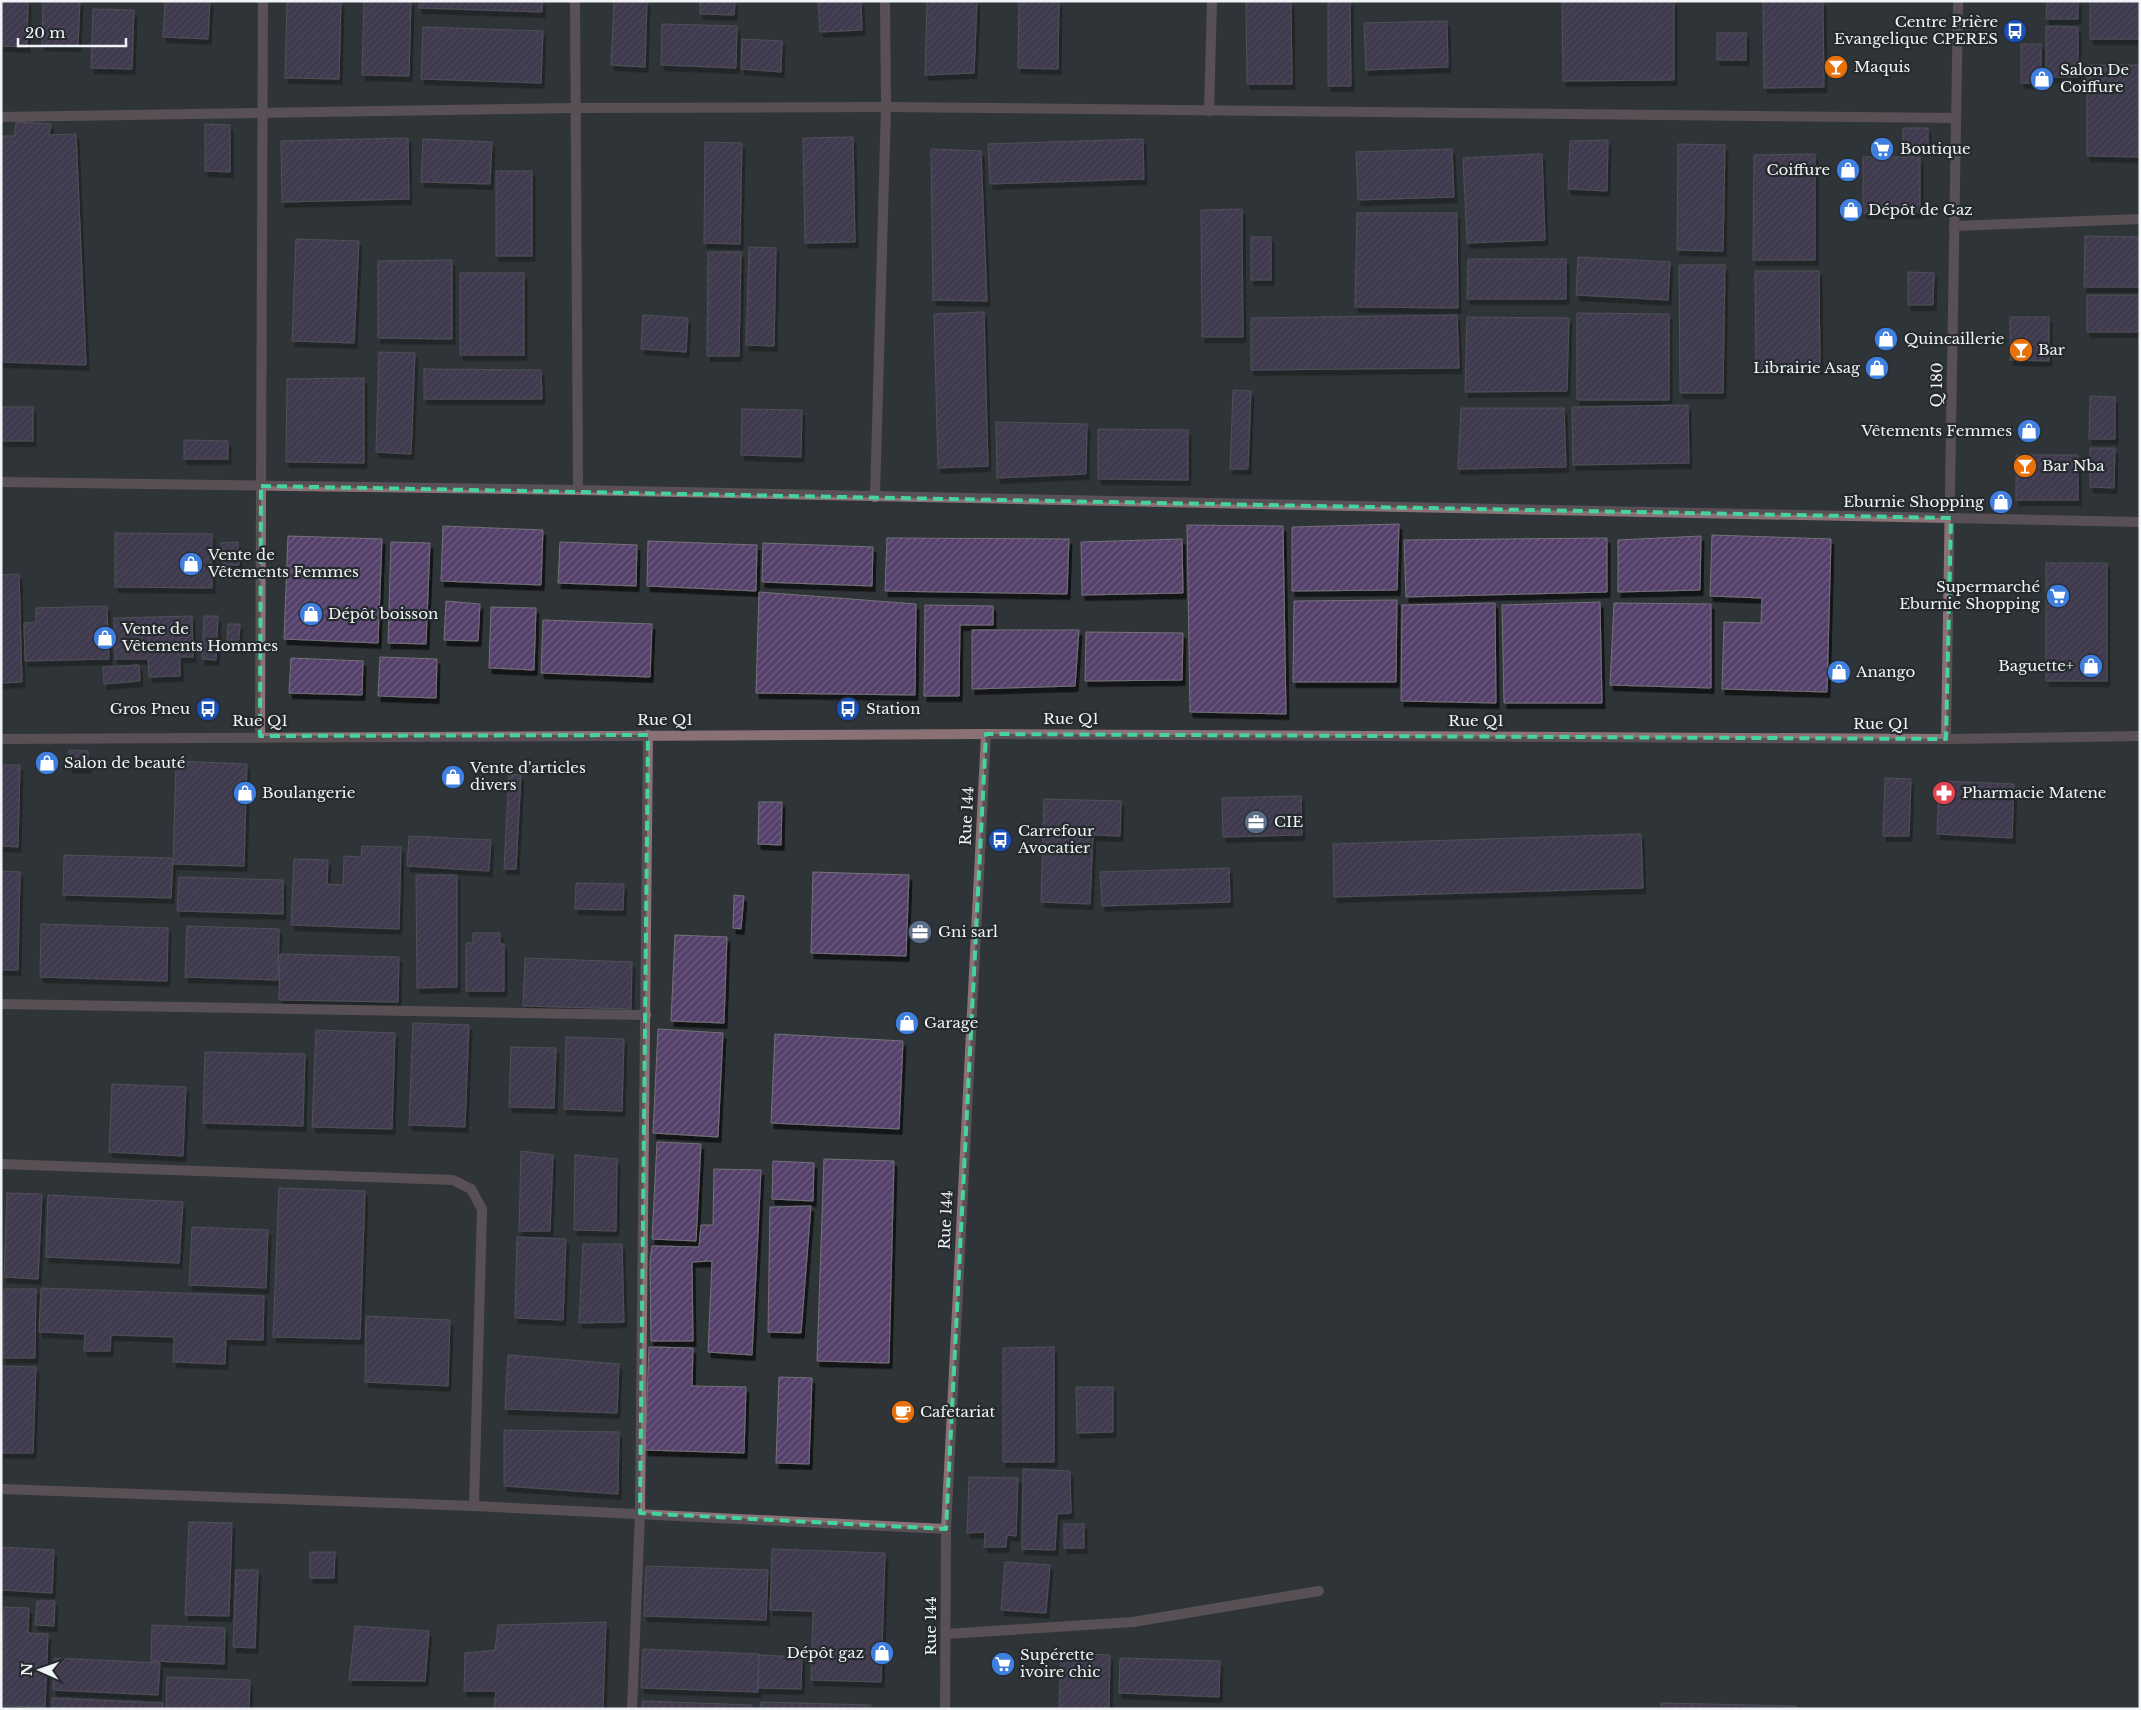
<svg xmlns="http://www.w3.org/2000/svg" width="2141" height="1710" font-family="'Libre Baskerville',serif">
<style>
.building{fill:url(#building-hatch);stroke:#747277;filter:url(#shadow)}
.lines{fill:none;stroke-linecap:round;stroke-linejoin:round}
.service{stroke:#8a7176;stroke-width:10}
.minor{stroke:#8a7176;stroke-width:10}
.tertiary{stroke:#8a7176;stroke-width:10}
.marked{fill:none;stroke:#45d49f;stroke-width:4;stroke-dasharray:10 6;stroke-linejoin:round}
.labels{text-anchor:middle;stroke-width:4.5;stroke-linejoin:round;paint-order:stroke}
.poi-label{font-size:15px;fill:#f1f4f6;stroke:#252a2d;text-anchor:start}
.street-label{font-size:15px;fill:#f1f4f6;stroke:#252a2d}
</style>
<defs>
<pattern id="building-hatch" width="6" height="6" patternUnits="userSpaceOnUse" patternTransform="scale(1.25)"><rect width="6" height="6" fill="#55416b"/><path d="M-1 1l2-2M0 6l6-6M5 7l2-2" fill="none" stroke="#6e5d81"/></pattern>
<filter id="shadow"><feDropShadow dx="3" dy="5.5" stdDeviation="0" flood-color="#0009"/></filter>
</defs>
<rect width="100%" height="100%" fill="#2f3438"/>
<!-- building -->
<g class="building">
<path d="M1,1H28L27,47L1,46Z"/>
<path d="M43,1H80L78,46L42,45Z"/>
<path d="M165,1H210L208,39L163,37Z"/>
<path d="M287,1H341L339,79L285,78Z"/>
<path d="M364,1H411L409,76L362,75Z"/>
<path d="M419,1H542V12L419,8Z"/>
<path d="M614,1H647L645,67L611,65Z"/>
<path d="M700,1H735L734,15L700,14Z"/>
<path d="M818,1H861L862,30L820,32Z"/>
<path d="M927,1H977L974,73L925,75Z"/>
<path d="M1019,1H1059L1058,69L1018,68Z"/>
<path d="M1246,1H1291L1292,84H1247Z"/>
<path d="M1328,1H1350L1351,86H1328Z"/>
<path d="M1562,1H1674V80L1563,81Z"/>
<path d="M1763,1H1823L1824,87L1764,88Z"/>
<path d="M2047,1H2078V19H2046Z"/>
<rect x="2090" y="1" width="50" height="38"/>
<path d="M93,9L134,10L132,69L91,68Z"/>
<path d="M1447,21L1448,67L1366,70L1364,23Z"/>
<path d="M662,24L737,26L736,68L661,65Z"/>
<path d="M2046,26L2078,27V77H2046Z"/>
<path d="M423,27L543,31L541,83L421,79Z"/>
<rect x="1717" y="33" width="29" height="27"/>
<path d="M742,39L782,41L781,72L741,69Z"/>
<rect x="2021" y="44" width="20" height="39"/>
<path d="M2087,65H2140V157L2087,156Z"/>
<path d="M16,122L51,124L49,135L76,134L86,365L1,362V136H14Z"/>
<path d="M205,124L230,125V172L205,171Z"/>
<path d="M1903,128H1928V148L1903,147Z"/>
<path d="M853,137L855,242L805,243L803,138Z"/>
<path d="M408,138L409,199L282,202L281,141Z"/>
<path d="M423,139L492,142L490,184L421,182Z"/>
<path d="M1143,139L1144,179L990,184L988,144Z"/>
<path d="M1608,140L1607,191L1568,189L1570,141Z"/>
<path d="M705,142L742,143L740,244L704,243Z"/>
<path d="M1678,144L1725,145L1723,251L1677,250Z"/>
<path d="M931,149L981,151L987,301L933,300Z"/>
<path d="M1452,149L1454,197L1358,200L1356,152Z"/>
<path d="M1542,154L1545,240L1467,243L1463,158Z"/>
<path d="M1815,154V260H1753L1754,155Z"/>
<rect x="1863" y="157" width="57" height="56"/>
<rect x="496" y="171" width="36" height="85"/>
<path d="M1242,209L1243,337H1202L1201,210Z"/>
<path d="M1357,213H1457L1458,308L1355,307Z"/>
<path d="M2085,236L2140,237V287H2084Z"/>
<rect x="1251" y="237" width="20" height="43"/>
<path d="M296,239L359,241L354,343L292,341Z"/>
<path d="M749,247L776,248L774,346L746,345Z"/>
<path d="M708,252H741L739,356H707Z"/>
<path d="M1578,257L1670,262L1668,300L1576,295Z"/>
<path d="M1468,259H1566V299H1467Z"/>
<path d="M452,260V339L378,338V261Z"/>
<path d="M1679,265H1725L1723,393H1680Z"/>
<path d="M1755,271H1819L1820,369H1756Z"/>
<path d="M1908,272L1934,273L1933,305H1908Z"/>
<rect x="460" y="273" width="64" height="82"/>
<rect x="2087" y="295" width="53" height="37"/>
<path d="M984,312L988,466L938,468L934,314Z"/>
<path d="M1577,313L1669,314V400H1577Z"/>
<path d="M643,315L688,318L686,352L641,349Z"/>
<path d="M1457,315L1459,368L1251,370V318Z"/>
<path d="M1467,317L1569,318L1567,391L1465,392Z"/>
<path d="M2010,317H2049V361L2010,360Z"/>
<path d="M379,352L415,353L411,454L376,452Z"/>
<path d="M424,369L541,370L542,399H424Z"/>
<path d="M364,378V463L286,462L287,379Z"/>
<path d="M1233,390L1251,391L1248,469H1230Z"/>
<path d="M2090,396L2115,397V439H2089Z"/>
<path d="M1688,405L1689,463L1573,465L1572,407Z"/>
<rect x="1" y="407" width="32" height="34"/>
<path d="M1461,408H1564L1566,467L1458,469Z"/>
<path d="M742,409L802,410L801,457L741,455Z"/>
<path d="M996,422L1087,424L1086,474L997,478Z"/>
<path d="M1098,429L1188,430V480L1098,479Z"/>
<path d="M184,440L228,441V459H184Z"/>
<path d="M2090,448H2115L2114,488L2090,487Z"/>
<rect x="2016" y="455" width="62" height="45"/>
<path d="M1399,524L1397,590L1292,591V527Z"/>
<path d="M1187,525L1283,526L1286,714L1190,712Z"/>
<path d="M443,526L543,530L541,585L441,581Z"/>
<path d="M115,533L212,534V588L115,587Z"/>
<path d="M1712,535L1831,539L1827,692L1722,689L1724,622L1761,623L1762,598L1710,596Z"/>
<path d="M288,536L382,539L378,643L284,639Z"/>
<path d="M1701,536L1700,590L1618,592V540Z"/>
<path d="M887,538L1069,539L1067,594L885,591Z"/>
<path d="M1607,538V592L1406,597L1404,540Z"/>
<path d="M1182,539L1183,593L1082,595L1081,542Z"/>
<path d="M648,541L757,545L756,591L647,586Z"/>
<path d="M238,542L239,565H223L221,543Z"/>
<path d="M391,542L430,543L426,644L388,643Z"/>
<path d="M560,542L637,545L636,586L558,583Z"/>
<path d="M763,543L873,547L872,586L762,582Z"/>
<rect x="2046" y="563" width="61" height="118"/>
<path d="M19,574L22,682L1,683V575Z"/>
<path d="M759,592L916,604L915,695L756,693Z"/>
<path d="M1397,600L1396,682H1293L1294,601Z"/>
<path d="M446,601L480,604L478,641L444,640Z"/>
<path d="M1600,602L1602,703H1504L1502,605Z"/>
<path d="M1495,603L1496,703L1401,701L1402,605Z"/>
<path d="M1614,603L1711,604V688L1610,685Z"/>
<path d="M925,605L993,606V625H960L959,696H924Z"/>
<path d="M107,606L109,659L25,661L24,623L36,622V608Z"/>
<path d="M491,607L536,608L534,670L489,668Z"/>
<path d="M192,616L193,657H180V676L149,677L148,659H115L114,618Z"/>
<path d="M204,616H218L216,660L202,659Z"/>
<path d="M543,620L652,624L650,677L541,673Z"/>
<path d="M228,624H240L239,640H227Z"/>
<path d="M972,630H1079L1075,686L972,689Z"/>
<path d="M1086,632L1183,633L1182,680L1085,681Z"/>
<path d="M380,657L437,659L436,698L378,696Z"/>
<path d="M291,658L363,661L362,695L289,693Z"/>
<path d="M139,665L140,681L104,684L103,667Z"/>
<path d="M69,750L88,751V768L69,767Z"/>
<path d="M176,761L247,764L244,866L173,864Z"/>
<path d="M1,765H20L18,847L1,846Z"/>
<path d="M509,774L521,775L516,869H504Z"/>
<path d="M1885,778L1911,779L1909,836H1883Z"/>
<path d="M1939,781L2014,784L2012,838L1937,834Z"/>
<path d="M1301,796L1302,835L1223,837L1222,798Z"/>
<path d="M1044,799L1121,801L1120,836L1093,835L1090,904L1041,902Z"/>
<path d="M759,802H782L781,845L758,844Z"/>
<path d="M1641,834L1643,888L1334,897L1333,844Z"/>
<path d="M409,836L491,840L489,871L407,866Z"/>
<path d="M362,846L401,847L399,929L291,925L294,859L328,860L327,884L343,885L344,856L361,857Z"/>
<path d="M64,855L173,858L171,898L63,895Z"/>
<path d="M1229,868L1230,902L1102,906L1100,872Z"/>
<path d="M1,871L20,872L18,970H1Z"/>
<path d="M813,872L909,875L906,956L811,953Z"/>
<path d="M416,875H457V987L417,988Z"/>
<path d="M179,877L283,880V914L177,911Z"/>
<path d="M576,883L624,884L623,910L575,909Z"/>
<path d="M734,895L744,896L741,929L733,928Z"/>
<path d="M41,924L168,928L167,981L40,977Z"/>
<path d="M187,926L279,929L278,980L185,977Z"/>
<path d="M473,933H500V944H504V991H466V943H473Z"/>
<path d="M675,935L727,937L724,1023L671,1021Z"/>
<path d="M280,954L399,957L398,1002L279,1000Z"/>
<path d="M525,958L632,962L631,1009L523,1006Z"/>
<path d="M413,1023L469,1025L465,1127L409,1125Z"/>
<path d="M658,1029L723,1033L718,1137L653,1133Z"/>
<path d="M316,1030L395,1033L392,1129L312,1127Z"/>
<path d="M775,1034L903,1041L899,1129L771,1123Z"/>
<path d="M566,1037L624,1039L622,1111L564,1109Z"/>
<path d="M511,1047L556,1048L554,1108L509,1107Z"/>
<path d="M205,1052L305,1054L303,1126L203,1123Z"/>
<path d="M112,1084L186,1087L183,1156L109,1152Z"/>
<path d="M657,1142L701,1144L696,1241L652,1239Z"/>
<path d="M521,1151L553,1155L550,1231H519Z"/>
<path d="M575,1155L617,1159L616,1231L574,1230Z"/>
<path d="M824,1159L894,1161L889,1363L817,1361Z"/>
<path d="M773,1161L814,1163L813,1201L772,1199Z"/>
<path d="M714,1169L761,1170L752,1355L708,1352L712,1261L692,1262L693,1341H651L650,1262L652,1246L699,1247L701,1225H713Z"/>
<path d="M279,1188L365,1191L360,1339L273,1337Z"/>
<path d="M7,1193L42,1194L38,1279L4,1277Z"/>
<path d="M48,1195L183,1202L179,1263L46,1257Z"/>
<path d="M811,1206L801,1333L768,1332L770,1207Z"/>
<path d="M192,1227L268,1230L266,1288L189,1285Z"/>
<path d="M517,1237L566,1239L563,1320L515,1318Z"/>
<path d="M583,1244H622L624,1322L579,1323Z"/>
<path d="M41,1288L264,1296L263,1340L226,1339L225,1364L173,1362L174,1337L111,1335L110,1351H84L85,1334L39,1332Z"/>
<path d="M4,1289H36L35,1358H3Z"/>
<path d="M366,1316L450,1320L448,1386L365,1382Z"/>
<path d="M649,1347L693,1348L692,1386L746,1387L744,1453L645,1450Z"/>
<path d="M1054,1347V1462H1003V1348Z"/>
<path d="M508,1355L619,1364L617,1413L505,1409Z"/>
<path d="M1,1366L36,1367L33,1453H1Z"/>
<path d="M779,1377L812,1378L809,1464L776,1463Z"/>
<path d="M1076,1387H1113V1432L1077,1433Z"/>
<path d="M504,1430L619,1432L618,1494L504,1486Z"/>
<path d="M1023,1469L1070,1471L1071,1513L1057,1514L1055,1550L1022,1549Z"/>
<path d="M969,1477L1018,1478L1016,1536L1007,1535L1006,1547H984L985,1532L967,1533Z"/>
<path d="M189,1522L232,1523L229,1616L185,1615Z"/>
<rect x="1064" y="1524" width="20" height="24"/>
<path d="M1,1547L54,1550L52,1593L1,1590Z"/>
<path d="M772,1549L885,1553L881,1682L811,1680L813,1611L770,1610Z"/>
<path d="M310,1552H335L334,1578H310Z"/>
<path d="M1005,1562L1050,1565L1046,1613L1001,1610Z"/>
<path d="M646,1566L768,1570L766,1620L644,1616Z"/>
<path d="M236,1570H258L255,1648L233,1647Z"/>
<path d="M37,1601H55L54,1626L35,1625Z"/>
<path d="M4,1607L29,1608L28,1633L48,1634L45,1707L1,1706Z"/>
<path d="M606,1622L603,1709H494L496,1691H464L465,1653L495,1650L498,1625Z"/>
<path d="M152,1625L225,1628L224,1664L151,1661Z"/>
<path d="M355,1626L429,1631L425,1681L349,1680Z"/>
<path d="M643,1649L759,1654L758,1692L641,1688Z"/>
<path d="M1061,1653L1110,1655L1109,1709H1059Z"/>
<path d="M759,1655L802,1657L801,1689L758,1688Z"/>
<path d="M54,1658L160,1663L158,1695L53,1690Z"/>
<path d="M1120,1658L1220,1661L1219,1697L1119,1693Z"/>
<path d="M167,1677L250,1680L249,1709H166Z"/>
<path d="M52,1698L163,1703V1709H52Z"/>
<path d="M642,1701L752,1705V1709H642Z"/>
<path d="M761,1702L871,1705V1709H760Z"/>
<path d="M1661,1703L1796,1706V1709H1661Z"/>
</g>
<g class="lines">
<!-- service -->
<path class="service" d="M946,1634L1133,1622L1319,1591"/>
<!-- minor -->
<g class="minor">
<path d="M575,1L578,490"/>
<path d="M1209,111L1212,1"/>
<path d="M1,117L575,108L886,107L1956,118"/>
<path d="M1954,226L2140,219"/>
<path d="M1,482L578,490L2140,522"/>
<path d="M875,497L886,107L885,1"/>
<path d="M260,736L263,1"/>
<path d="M1,1004L646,1015"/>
<path d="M1,1164L453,1180L471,1189L482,1209L474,1506"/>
<path d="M1,1489L474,1506L946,1529"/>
<path d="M632,1709L640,1513L648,735"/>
<path d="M945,1709L946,1529L986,734"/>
</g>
<!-- tertiary -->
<g class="tertiary">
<path d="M1,739L986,734L1946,739L2140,736"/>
<path d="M1946,739L1958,1"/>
</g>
</g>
<!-- marked area -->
<path d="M0 0H2141V1710H0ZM261,486L1951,518L1946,739L986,734L946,1529L640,1513L648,735L260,736Z" fill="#2f3438" fill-opacity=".55" fill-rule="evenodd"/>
<path class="marked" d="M261,486L1951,518L1946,739L986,734L946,1529L640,1513L648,735L260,736Z"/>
<!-- icons -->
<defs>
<g id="bus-disc" transform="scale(1.25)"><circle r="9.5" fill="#1a4fb4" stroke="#252a2d"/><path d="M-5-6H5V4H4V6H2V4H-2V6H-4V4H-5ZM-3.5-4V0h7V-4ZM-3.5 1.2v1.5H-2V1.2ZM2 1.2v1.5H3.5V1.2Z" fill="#fff"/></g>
<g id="bar-disc" transform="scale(1.25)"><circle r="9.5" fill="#e8710a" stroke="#252a2d"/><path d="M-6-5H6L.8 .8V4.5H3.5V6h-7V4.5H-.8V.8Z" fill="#fff"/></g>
<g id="shop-disc" transform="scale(1.25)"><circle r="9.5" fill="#3f7fe0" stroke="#252a2d"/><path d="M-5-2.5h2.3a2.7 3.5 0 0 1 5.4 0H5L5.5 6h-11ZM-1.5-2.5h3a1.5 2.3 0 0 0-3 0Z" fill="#fff"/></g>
<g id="supermarket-disc" transform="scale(1.25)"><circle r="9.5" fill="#3f7fe0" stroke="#252a2d"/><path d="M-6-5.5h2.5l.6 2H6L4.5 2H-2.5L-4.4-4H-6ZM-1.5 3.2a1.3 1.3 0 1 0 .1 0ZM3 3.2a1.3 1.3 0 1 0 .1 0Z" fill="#fff"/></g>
<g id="pharmacy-disc" transform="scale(1.25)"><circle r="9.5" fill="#e0444e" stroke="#252a2d"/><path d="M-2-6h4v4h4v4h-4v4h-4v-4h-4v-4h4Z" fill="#fff"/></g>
<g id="office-disc" transform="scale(1.25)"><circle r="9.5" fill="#5c6f8a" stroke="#252a2d"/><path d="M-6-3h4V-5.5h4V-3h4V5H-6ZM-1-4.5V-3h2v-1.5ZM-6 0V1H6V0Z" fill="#fff"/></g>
<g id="cafe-disc" transform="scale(1.25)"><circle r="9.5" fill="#e8710a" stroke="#252a2d"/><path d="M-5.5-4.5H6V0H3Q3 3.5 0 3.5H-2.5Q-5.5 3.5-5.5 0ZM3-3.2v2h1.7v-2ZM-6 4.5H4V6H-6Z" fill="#fff"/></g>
</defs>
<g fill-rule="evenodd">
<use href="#bus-disc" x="2015" y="31"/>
<use href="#bar-disc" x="1836" y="67"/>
<use href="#shop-disc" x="2042" y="79"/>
<use href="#supermarket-disc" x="1882" y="149"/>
<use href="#shop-disc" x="1848" y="170"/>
<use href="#shop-disc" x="1851" y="210"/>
<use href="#shop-disc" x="1886" y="339"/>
<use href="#bar-disc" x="2021" y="350"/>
<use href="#shop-disc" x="1877" y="368"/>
<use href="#shop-disc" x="2029" y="431"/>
<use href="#bar-disc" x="2025" y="466"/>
<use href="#shop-disc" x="2001" y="502"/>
<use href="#shop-disc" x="191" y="564"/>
<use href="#supermarket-disc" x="2058" y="596"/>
<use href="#shop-disc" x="311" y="614"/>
<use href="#shop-disc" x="105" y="638"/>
<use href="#shop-disc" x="2091" y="666"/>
<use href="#shop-disc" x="1839" y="672"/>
<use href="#bus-disc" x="208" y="709"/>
<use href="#bus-disc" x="848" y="709"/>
<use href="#shop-disc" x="47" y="763"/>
<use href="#shop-disc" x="453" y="777"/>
<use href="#shop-disc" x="245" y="793"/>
<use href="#pharmacy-disc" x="1944" y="793"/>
<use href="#office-disc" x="1256" y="822"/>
<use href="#bus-disc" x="1000" y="840"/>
<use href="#office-disc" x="920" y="932"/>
<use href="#shop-disc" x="907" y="1023"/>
<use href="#cafe-disc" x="903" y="1412"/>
<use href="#shop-disc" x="882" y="1653"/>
<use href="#supermarket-disc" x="1003" y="1664"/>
</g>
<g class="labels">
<!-- poi labels -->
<g class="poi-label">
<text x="1998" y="27" text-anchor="end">Centre Prière<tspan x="1998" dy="17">Evangelique CPERES</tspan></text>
<text x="1854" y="72">Maquis</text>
<text x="2060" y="75">Salon De<tspan x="2060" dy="17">Coiffure</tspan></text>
<text x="1900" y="154">Boutique</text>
<text x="1830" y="175" text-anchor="end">Coiffure</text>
<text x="1868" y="215">Dépôt de Gaz</text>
<text x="1904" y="344">Quincaillerie</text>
<text x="2038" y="355">Bar</text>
<text x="1860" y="373" text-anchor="end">Librairie Asag</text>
<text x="2012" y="436" text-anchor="end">Vêtements Femmes</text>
<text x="2042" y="471">Bar Nba</text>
<text x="1984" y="507" text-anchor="end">Eburnie Shopping</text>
<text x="208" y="560">Vente de<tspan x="208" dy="17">Vêtements Femmes</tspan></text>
<text x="2040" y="592" text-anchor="end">Supermarché<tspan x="2040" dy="17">Eburnie Shopping</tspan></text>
<text x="328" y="619">Dépôt boisson</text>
<text x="122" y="634">Vente de<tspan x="122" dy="17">Vêtements Hommes</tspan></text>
<text x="2074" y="671" text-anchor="end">Baguette+</text>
<text x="1856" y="677">Anango</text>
<text x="190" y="714" text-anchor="end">Gros Pneu</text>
<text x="866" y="714">Station</text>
<text x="64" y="768">Salon de beauté</text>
<text x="470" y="773">Vente d'articles<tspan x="470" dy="17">divers</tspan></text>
<text x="262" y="798">Boulangerie</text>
<text x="1962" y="798">Pharmacie Matene</text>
<text x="1274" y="827">CIE</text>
<text x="1018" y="836">Carrefour<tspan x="1018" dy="17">Avocatier</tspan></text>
<text x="938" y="937">Gni sarl</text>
<text x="924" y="1028">Garage</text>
<text x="920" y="1417">Cafetariat</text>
<text x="864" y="1658" text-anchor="end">Dépôt gaz</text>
<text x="1020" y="1660">Supérette<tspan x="1020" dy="17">ivoire chic</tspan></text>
</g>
<!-- street labels -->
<g class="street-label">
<text transform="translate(1937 385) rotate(-89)" y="5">Q 180</text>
<text x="1071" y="724">Rue Q1</text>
<text x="665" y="725">Rue Q1</text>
<text x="260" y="726">Rue Q1</text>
<text x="1476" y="726">Rue Q1</text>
<text x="1881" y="729">Rue Q1</text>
<text transform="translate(967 816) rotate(-87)" y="5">Rue 144</text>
<text transform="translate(946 1220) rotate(-87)" y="5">Rue 144</text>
<text transform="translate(931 1626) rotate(-90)" y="5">Rue 144</text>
</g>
</g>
<!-- border -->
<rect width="2141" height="1710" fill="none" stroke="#f1f4f6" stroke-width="5"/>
<!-- north arrow -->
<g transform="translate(40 1670) rotate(272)" stroke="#252a2d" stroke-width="4" paint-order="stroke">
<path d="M0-4L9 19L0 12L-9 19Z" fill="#f1f4f6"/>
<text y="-8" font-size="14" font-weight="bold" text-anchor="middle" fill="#f1f4f6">N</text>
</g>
<!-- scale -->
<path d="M18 38v8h108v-8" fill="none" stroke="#f1f4f6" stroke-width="2.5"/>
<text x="25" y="38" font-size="15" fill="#f1f4f6" stroke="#252a2d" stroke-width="4" paint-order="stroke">20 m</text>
</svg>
